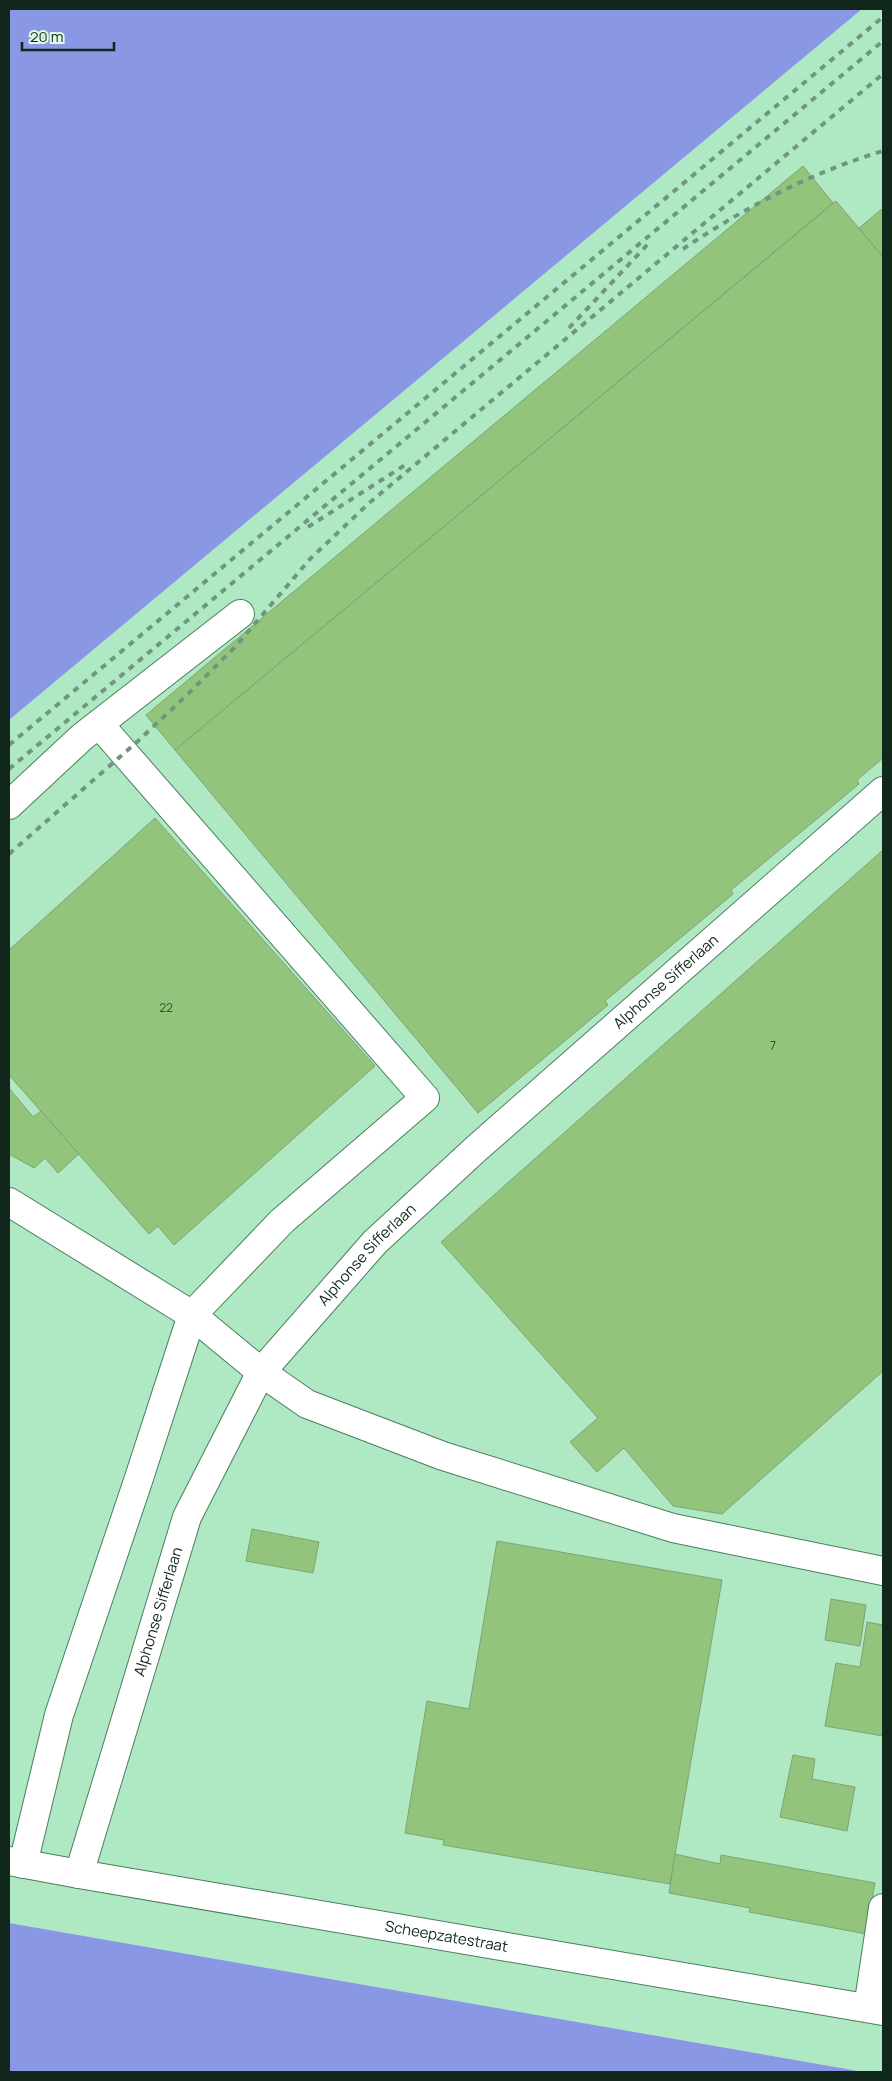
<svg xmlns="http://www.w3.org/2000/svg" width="892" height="2081" font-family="Manrope,sans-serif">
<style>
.built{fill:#aee9c3}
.water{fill:#8a97e4}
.building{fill:#92c57b;stroke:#82a175}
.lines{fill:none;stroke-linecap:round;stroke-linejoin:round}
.minor-casing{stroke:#4c7d5f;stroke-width:30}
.minor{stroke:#fff;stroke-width:28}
.rail{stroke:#70967e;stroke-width:4;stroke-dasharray:6 6;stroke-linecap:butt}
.labels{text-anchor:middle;stroke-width:4;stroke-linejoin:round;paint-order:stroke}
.number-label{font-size:12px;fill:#324e33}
.street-label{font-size:15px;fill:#12271b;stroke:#defde8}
</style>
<rect width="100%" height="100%" fill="#c1f6d3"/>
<!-- built -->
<path class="built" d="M862,9H883V2072H864L9,1923V720Z"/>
<!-- water -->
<g class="water">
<path d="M9,9H862L9,720Z"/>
<path d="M9,1923L864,2072H9Z"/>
</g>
<!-- building -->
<g class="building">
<path d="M803,166L833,203L175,750L146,715Z"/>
<path d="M836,201L883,257V758L857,780L859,784L731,890L733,894L605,1001L608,1005L478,1113L175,750Z"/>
<path d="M883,208V257L859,228Z"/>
<path d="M155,818L375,1066L174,1245L158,1226L149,1234L9,1075V950Z"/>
<path d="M883,850V1371L722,1514L673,1506L624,1448L597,1472L570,1442L598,1418L441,1242Z"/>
<path d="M9,1088L33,1117L41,1111L79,1154L58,1173L45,1158L34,1168L9,1154Z"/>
<path d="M252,1529L319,1542L313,1573L246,1561Z"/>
<path d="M497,1541L722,1580L670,1884L443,1845L444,1840L405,1833L427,1701L469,1709Z"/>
<path d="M831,1599L866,1605L860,1646L825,1640Z"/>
<path d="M867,1622L883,1625V1736L825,1726L836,1663L860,1667Z"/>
<path d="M793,1755L815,1759L812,1779L855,1787L847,1831L780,1817Z"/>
<path d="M675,1854L720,1864L721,1855L875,1883L866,1934L749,1912L750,1908L669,1893Z"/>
</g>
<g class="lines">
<!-- minor casing -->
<g class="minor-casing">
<g id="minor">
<path d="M9,805L82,737L240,614"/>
<path d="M9,1202L192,1315L261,1372L307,1404L443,1456L673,1528L883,1571"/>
<path id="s1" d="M9,1861L79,1874L883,2011"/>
<path d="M23,1864L59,1715L138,1481L192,1315L282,1221L425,1098L99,724"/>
<path id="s2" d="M79,1874L187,1517L261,1372L375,1242L477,1148L883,791"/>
<path d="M868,2008L883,1908"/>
</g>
</g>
<!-- minor -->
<use href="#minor" class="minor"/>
<!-- rail -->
<g class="rail">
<path d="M683,249C744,208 812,172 883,151"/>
<path d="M569,328L649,243"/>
<path d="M308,527L405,465"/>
<path d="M9,745L883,17"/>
<path d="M9,769L883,41"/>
<path d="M9,854L138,741L188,694L235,647L310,559L368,504L883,74"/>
</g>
</g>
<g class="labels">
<!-- number labels -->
<g class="number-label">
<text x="166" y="1012">22</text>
<text x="773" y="1050">7</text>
</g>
<!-- street labels -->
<g class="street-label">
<text dy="5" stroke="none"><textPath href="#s2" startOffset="1099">Alphonse Sifferlaan</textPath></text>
<text dy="5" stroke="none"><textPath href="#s2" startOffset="694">Alphonse Sifferlaan</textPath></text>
<text dy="5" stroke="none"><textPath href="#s2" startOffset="274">Alphonse Sifferlaan</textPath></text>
<text dy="5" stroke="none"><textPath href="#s1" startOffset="444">Scheepzatestraat</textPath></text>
</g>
</g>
<!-- border -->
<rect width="892" height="2081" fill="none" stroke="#12271b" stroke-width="20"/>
<!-- scale -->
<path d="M22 42v8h92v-8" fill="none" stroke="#12271b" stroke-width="2.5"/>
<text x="30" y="42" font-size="15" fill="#12271b" stroke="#defde8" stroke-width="4" paint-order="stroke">20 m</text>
</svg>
